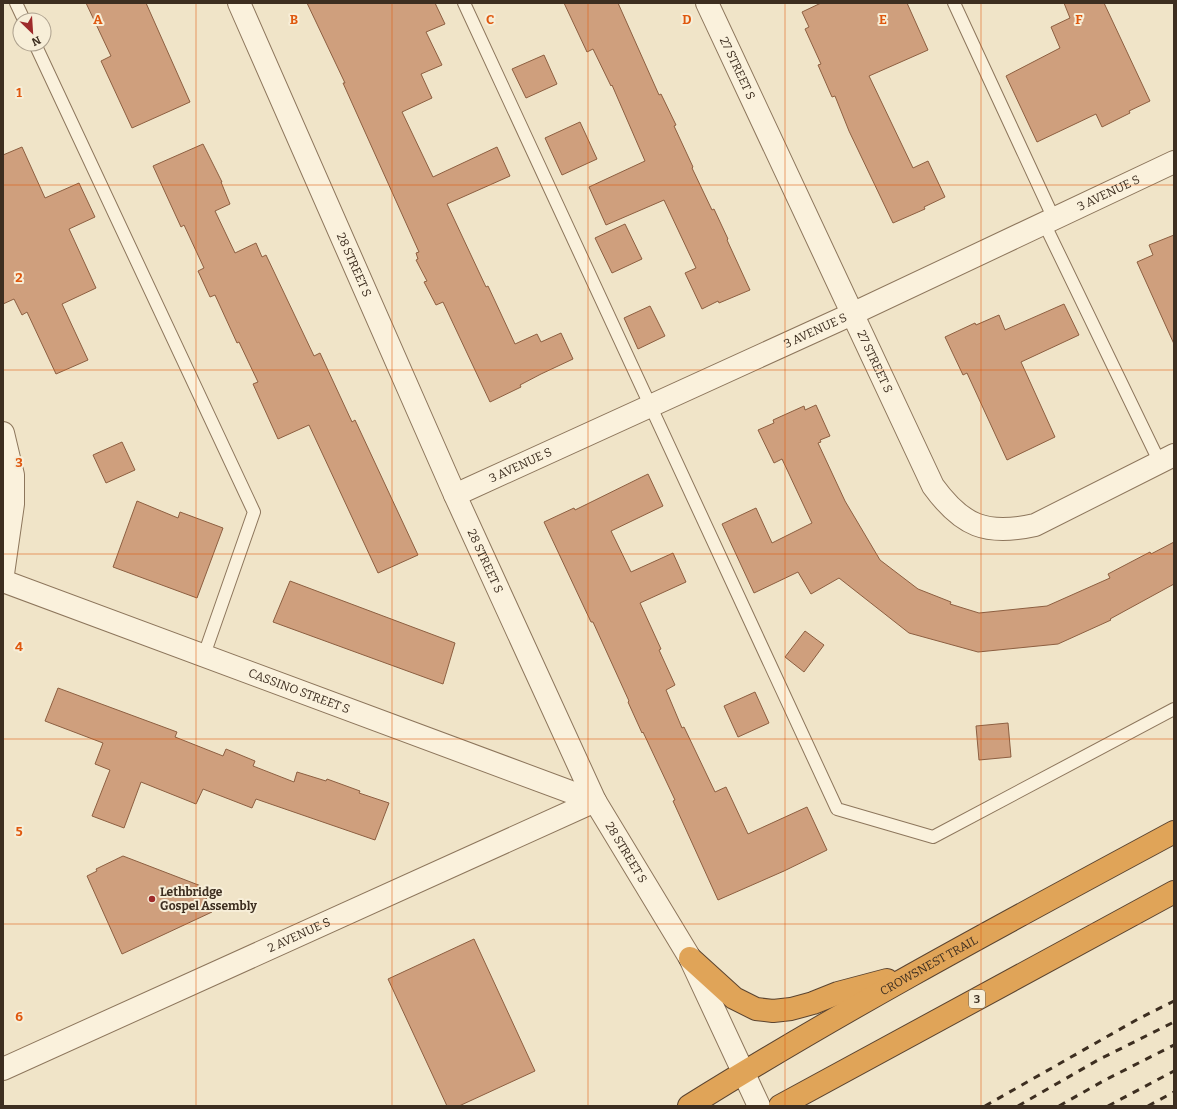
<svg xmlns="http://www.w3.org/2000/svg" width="1177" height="1109" font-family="Bitter,serif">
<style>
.building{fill:#cf9f7d;stroke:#8d5f41}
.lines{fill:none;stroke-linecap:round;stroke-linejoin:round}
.lane-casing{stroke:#8d765c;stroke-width:14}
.street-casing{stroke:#8d765c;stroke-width:24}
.highway-casing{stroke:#5b4430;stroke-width:24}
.lane{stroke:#faf1dc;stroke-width:12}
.street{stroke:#faf1dc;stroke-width:22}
.highway{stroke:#e0a458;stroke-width:22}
.rail{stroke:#3d2e20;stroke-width:3;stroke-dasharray:7 7;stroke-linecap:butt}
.grid{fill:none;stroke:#df570d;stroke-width:1;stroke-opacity:0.55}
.poi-dot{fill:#9e2a2b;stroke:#f7eed8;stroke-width:1.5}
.labels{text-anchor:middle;stroke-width:4;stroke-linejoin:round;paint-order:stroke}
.shield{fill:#f7eed8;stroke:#756857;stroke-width:1}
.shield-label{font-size:11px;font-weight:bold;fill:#3d2e20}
.street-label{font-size:12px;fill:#3d2e20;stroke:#f7eed8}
.poi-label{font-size:12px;font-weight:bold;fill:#3d2e20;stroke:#f7eed8;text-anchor:start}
.grid-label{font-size:13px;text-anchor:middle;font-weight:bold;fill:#df570d;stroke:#f7eed8;stroke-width:4;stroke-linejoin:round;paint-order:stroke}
</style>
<rect width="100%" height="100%" fill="#f0e4c8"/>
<!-- building -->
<g class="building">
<path d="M86,3H146L190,102L132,128L101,61L111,56Z"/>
<path d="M307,3H435L445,24L426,32L442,65L421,74L432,98L402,112L433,177L497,147L510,176L447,204L486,287L488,286L515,344L537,334L541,342L561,333L573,359L541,374L520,385L521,387L490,402L443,302L436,305L424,282L427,281L416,260L418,259L416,253L419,252L343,83H345Z"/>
<path d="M564,3H618L659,95L661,94L676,125L674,126L693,167L692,168L712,210L714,209L728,239L727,240L750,290L719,303L718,301L702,309L685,273L696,268L664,200L606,225L589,187L645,161L612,85L611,86L593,49L587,52Z"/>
<path d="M821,3H907L928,50L869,76L913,168L928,161L945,197L924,207L925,209L893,223L849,131L835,96L832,97L818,65L821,64L805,29L809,27L802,12Z"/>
<path d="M1064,3H1104L1150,101L1129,111L1130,113L1102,127L1096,114L1037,142L1006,76L1060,48L1051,27L1070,18Z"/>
<path d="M544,55L557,84L526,98L512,69Z"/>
<path d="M580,122L597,159L562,175L545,138Z"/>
<path d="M203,144L222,182H221L230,204L215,211L235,253L256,243L262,257L266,255L314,356L320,353L352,422L355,420L418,555L378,573L309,425L278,439L253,384L258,382L239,342L237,343L215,295L210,297L198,271L204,268L184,225L181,227L153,166Z"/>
<path d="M22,147L45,198L79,183L95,217L69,229L96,288L62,304L88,360L56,374L27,312L22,315L14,299L3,304V155Z"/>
<path d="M625,224L642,259L612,273L595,238Z"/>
<path d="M1174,235V344L1137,262L1153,255L1149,245Z"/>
<path d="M1064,304L1079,335L1021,362L1055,437L1007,460L967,373L963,375L945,337L975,323L976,325L999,315L1005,330Z"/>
<path d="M650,306L665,336L638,349L624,318Z"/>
<path d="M816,405L830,436L820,440L821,442L818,443L845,501L880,560L918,589L951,602L950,604L979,613L1047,606L1110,578L1108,574L1150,552L1151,554L1174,542V584L1110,619L1111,620L1058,644L978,652L909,633L839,578L811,594L798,572L754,593L722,524L756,508L772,543L812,523L782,459L774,463L758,430L774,423L773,420L804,406L805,410Z"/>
<path d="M122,442L135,470L106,483L93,455Z"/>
<path d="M648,474L663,506L611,531L631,572L673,553L686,582L640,603L661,649L659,650L675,685L666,690L682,728L684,727L715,792L726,787L748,834L807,807L827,850L784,871L718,900L673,801L675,800L643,732L642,733L628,702L629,701L593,622H591L544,522L574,508L575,510Z"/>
<path d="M137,501L178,518L180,512L223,528L197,598L113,567Z"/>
<path d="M290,581L455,643L443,684L273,622Z"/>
<path d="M805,631L824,645L804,672L785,657Z"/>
<path d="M58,688L177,732L175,737L223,756L226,749L255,761L253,766L294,782L297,772L326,781L327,779L360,791L359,793L389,803L375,840L256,799L252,808L203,789L196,804L141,782L124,828L92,816L110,770L95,764L103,743L45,721Z"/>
<path d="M755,692L769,723L738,737L724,706Z"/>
<path d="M1008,723L1011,757L979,760L976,726Z"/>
<path d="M123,856L201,886L212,912L122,954L87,876L97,871L96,869Z"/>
<path d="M474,939L535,1071L459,1106H447L388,979Z"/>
</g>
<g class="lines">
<!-- lane casing -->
<g class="lane-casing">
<g id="lane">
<path d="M16,3L24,20"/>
<path d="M464,3L837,809L933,837L1174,709"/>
<path d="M954,3L1054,219"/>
<path d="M35,44L254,512L204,655"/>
<path d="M1044,223L1160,463"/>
</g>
</g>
<!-- street casing -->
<g class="street-casing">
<g id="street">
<path id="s1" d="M239,3L455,495L595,801L690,958L759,1106"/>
<path id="s2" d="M707,3L933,486C962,526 986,536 1035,525L1174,455"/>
<path d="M3,433L13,475V504L3,574"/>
<path id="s3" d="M455,495L852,314L1174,162"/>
<path id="s4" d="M3,581L595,801"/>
<path id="s5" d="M3,1069L595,801"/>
</g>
</g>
<!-- highway casing -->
<g class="highway-casing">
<g id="highway">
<path d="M690,958L734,998L756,1009L773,1011L791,1009L813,1003L838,993L887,980"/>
<path id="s6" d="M689,1106C846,1008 1011,920 1174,832"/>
<path d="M780,1106L1174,892"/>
</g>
</g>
<!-- lane -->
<use href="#lane" class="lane"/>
<!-- street -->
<use href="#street" class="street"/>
<!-- highway -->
<use href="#highway" class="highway"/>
<!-- rail -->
<g class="rail">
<path d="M985,1106L1138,1019L1174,1001"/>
<path d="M1018,1106L1098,1060L1174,1022"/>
<path d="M1059,1106L1105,1080L1174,1045"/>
<path d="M1108,1106L1174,1071"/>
<path d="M1148,1106L1174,1092"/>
</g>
</g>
<!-- grid -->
<path class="grid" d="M196,3V1106M392,3V1106M588,3V1106M785,3V1106M981,3V1106M3,185H1174M3,370H1174M3,554H1174M3,739H1174M3,924H1174"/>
<!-- markers -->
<circle class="poi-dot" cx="152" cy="899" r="4"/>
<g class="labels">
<!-- shield labels -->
<rect class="shield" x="969" y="990" width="16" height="18" rx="3"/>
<g class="shield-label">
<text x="977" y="1003">3</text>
</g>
<!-- street labels -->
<g class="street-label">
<text dy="4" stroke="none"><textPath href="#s2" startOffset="72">27 STREET S</textPath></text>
<text dy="4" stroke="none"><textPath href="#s3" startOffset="720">3 AVENUE S</textPath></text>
<text dy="4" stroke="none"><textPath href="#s1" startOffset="286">28 STREET S</textPath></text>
<text dy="4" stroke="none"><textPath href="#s3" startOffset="396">3 AVENUE S</textPath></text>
<text dy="4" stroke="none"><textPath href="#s2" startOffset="396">27 STREET S</textPath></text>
<text dy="4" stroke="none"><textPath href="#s3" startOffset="72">3 AVENUE S</textPath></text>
<text dy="4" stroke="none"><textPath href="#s1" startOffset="610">28 STREET S</textPath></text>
<text dy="4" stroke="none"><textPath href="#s4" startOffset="316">CASSINO STREET S</textPath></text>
<text dy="4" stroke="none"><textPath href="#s1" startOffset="934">28 STREET S</textPath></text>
<text dy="4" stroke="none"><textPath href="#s5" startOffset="325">2 AVENUE S</textPath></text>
<text dy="4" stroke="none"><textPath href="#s6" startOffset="278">CROWSNEST TRAIL</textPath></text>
</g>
<!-- poi labels -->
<g class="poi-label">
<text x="160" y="896">Lethbridge<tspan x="160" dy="14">Gospel Assembly</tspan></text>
</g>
</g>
<g class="grid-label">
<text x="98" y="24">A</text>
<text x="294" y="24">B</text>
<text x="490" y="24">C</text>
<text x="687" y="24">D</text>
<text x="883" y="24">E</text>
<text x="1079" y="24">F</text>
<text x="19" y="97">1</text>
<text x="19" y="282">2</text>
<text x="19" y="467">3</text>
<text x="19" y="651">4</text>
<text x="19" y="836">5</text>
<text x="19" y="1021">6</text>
</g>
<!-- border -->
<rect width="1177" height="1109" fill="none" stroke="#3d2e20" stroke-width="8"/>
<!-- north arrow -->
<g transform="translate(32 32) rotate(155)"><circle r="19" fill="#f7eed8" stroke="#ada18e"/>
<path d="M0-3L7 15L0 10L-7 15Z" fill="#9e2a2b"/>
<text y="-6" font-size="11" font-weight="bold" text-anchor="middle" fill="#3d2e20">N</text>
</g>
</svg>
